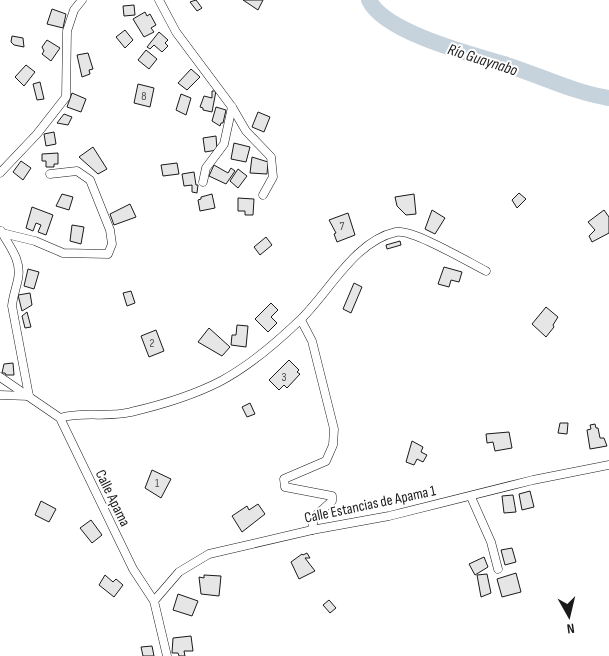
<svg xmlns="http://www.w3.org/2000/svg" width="609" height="656" font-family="'Sofia Sans Condensed',sans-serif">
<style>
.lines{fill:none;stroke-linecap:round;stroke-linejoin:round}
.river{stroke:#c6d2dc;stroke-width:16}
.building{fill:#e6e6e6;stroke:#1a1a1a}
.minor-casing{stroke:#1a1a1a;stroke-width:9}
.minor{stroke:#fff;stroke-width:8}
.labels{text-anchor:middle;stroke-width:4;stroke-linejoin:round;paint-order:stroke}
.number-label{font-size:12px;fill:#4d4d4d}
.street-label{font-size:15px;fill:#1a1a1a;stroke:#fff}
.water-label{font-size:16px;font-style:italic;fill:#1a1a1a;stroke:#fff}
</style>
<rect width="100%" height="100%" fill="#fff"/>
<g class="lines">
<!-- river -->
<path class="river" d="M369,0C384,32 470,54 504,64C539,75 572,92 609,98"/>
</g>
<!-- building -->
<g class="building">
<path d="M196,0L202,8L197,11L190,2Z"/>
<path d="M243,0H263L258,10Z"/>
<path d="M134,5L135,15L124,16L123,6Z"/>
<path d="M52,9L66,14L63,28L47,24Z"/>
<path d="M145,12L147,16L150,14L156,25L151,28L154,32L144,37L133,19Z"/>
<path d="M125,30L133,40L125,48L116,37Z"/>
<path d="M159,32L168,40L165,43L168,46L162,52L154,45L150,49L147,47Z"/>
<path d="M12,36L23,38L24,47L14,45L11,42Z"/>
<path d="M47,40L60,48L51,61L42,54L44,51L42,47Z"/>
<path d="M146,50L157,59L149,69L138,60Z"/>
<path d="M88,53L93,69L89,70L90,74L82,77L77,55Z"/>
<path d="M26,65L35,72L24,86L15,77Z"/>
<path d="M191,69L200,77L187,90L178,83Z"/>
<path d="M40,82L44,99L37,100L33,84Z"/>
<path d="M138,84L154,88L150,107L134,103Z"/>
<path d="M212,91H216L212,112L203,110V108L200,107L204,96L212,98Z"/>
<path d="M72,93L86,99L81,112L67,107Z"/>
<path d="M181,94L191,98L186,115L176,110Z"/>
<path d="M216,107L226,110L223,123H221L220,126L212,121Z"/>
<path d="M258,112L270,117L264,132L252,127Z"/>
<path d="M64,114L72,117L68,125L57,123Z"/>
<path d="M54,132L56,144L46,146L44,134Z"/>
<path d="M216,136L217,150L205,152L203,138Z"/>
<path d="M234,143L250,147L246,162L231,159Z"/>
<path d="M93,147L107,169L98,174L79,157Z"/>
<path d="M58,153V164H54V167H46V161H42V154Z"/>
<path d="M252,157L268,162L267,174L250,173Z"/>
<path d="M21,161L31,168L23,180L13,172Z"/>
<path d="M177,163L179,174L163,176L161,165Z"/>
<path d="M214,165L228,173L231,168L235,171L226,184L209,176Z"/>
<path d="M238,169L247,176L238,188L230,181Z"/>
<path d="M194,172L196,185H198L197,193L192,192V185L184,186L182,174Z"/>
<path d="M519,193L526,199L517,208L512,200Z"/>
<path d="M62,194L73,197L69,210L56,206Z"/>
<path d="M212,194L215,208L200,211L198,200L201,199V197Z"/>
<path d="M414,194L416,214L406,215L397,206L395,197Z"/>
<path d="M238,198L254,199L253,215H245V211H238Z"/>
<path d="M130,204L136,217L114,225L110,214Z"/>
<path d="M32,207L53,215L46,235L38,232L41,225L36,223L33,231L26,228Z"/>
<path d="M432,210L445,218L435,234L425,229Z"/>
<path d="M604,210L609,217V233L592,242L589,236L595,230L588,222Z"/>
<path d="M348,213L355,235L337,242L334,234L336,233L329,220Z"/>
<path d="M72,225L84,227L81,244L70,241Z"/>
<path d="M266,237L272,245L260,255L254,247Z"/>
<path d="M400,241L401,245L387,249L386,245Z"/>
<path d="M444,267L462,272L459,282L451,280L449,287L438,284Z"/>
<path d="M28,269L39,272L34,289L24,286Z"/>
<path d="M354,283L362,287L351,313L343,309Z"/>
<path d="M131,291L135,303L127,306L123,293Z"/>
<path d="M30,293L32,305L22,311L18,295Z"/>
<path d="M271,303L278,310L271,317L277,323L268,332L255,319Z"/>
<path d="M546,307L558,317L553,325L554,327L546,337L532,324Z"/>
<path d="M27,312L31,327L25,328L22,316Z"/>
<path d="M237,325L248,326L246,347L231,345L232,335H236Z"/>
<path d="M209,328L230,347L222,356L198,342Z"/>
<path d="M156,330L164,351L149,357L141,336Z"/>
<path d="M289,360L299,370L297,372L300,374L287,388L284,385L279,390L269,380Z"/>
<path d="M13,363L14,375H6L5,373H2L4,364Z"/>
<path d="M250,403L255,414L247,417L242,407Z"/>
<path d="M560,423H568L567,434L558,433Z"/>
<path d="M595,424L596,428H598L600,438H604L607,446L590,449L587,430L591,429L590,425Z"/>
<path d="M509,432L512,448L495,451L493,442L487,443L486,434Z"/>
<path d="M412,441L423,447L421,452L427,455L423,462L417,459L414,465L406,462Z"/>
<path d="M152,470L171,479L161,498L145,488Z"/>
<path d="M530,491L534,507L522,510L519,494Z"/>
<path d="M513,495L516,512L504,513L502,496Z"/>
<path d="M41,501L56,509L49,522L35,515Z"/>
<path d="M258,504L265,514L242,532L232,516L247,506L249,510Z"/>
<path d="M91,520L102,535L92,543L80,528Z"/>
<path d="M512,548L516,562L505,565L501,550Z"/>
<path d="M307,553L310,558H305L315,571L299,579L291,562L302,554L303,555Z"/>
<path d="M484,557L488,567L475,575L469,564Z"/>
<path d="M516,573L521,592L502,597L497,579Z"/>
<path d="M487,574L491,593L481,597L477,575Z"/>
<path d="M105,575L113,582L116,579L123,585L114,597L99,585Z"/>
<path d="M204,575L221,576L219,596L201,594L199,577L204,578Z"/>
<path d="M178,594L198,601L192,616L173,610Z"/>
<path d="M329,600L336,608L330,613L323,605Z"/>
<path d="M191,636L193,651H184L185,656H179L178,653H172L173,638Z"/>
<path d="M152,646L154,656H143L141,647Z"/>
</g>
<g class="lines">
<!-- minor casing -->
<g class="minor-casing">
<g id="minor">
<path d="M159,0L176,32L232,107L246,131L271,157L273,177L263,195"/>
<path d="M0,173L37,134L66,97L67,31L74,10L82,0"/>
<path d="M203,182L206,168L224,144L232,107"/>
<path d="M1,231C9,246 22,260 18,279C16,289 13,296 12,306L29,396"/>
<path d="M2,233L35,241L63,253L108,254L112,244L110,230L90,180L77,171L50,174"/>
<path d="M301,320L312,341L334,429L333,445L326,461L284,479L285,487L332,496V501L314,517L312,530"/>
<path d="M0,377L60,418L133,569L154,601L167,656"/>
<path d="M0,395L29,396"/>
<path d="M60,418C83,411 108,418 131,412C161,405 194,395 221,381C249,366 276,343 299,321C328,294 354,241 396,232C413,229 468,262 486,271"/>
<path d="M471,497L491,542L498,569"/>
<path d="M154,601L179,572L209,554L312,530L389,516L533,480L609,465"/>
</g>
</g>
<!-- minor -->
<use href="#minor" class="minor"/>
</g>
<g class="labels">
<!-- number labels -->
<g class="number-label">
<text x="144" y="100">8</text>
<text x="342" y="230">7</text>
<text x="152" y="347">2</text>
<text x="284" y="381">3</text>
<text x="157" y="487">1</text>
</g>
<!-- street labels -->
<g class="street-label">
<text transform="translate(113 498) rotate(64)" y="5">Calle Apama</text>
<text transform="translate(370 504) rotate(-12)" y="5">Calle Estancias de Apama 1</text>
</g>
<!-- water labels -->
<g class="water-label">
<text transform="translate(483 59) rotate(18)" y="6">Río Guaynabo</text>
</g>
</g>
<!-- north arrow -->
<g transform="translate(569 616) rotate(172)" stroke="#ffffff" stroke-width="4" paint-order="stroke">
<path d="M0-4L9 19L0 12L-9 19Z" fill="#1a1a1a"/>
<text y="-8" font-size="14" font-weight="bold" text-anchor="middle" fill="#1a1a1a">N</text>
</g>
</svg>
